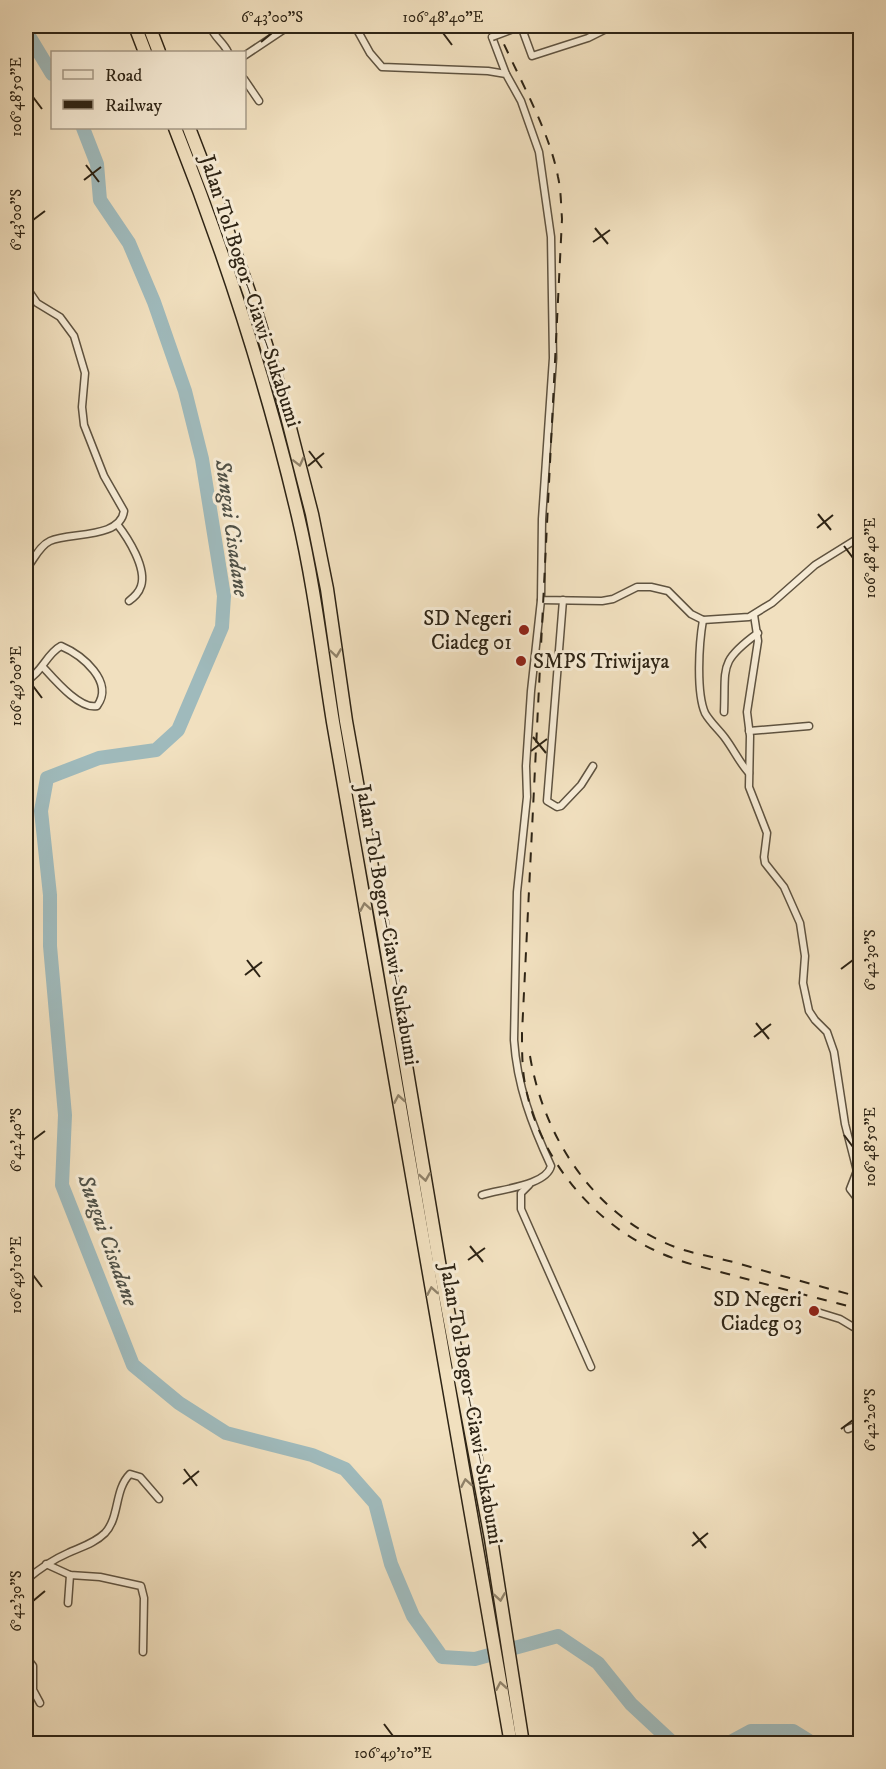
<svg xmlns="http://www.w3.org/2000/svg" width="886" height="1769" font-family="'IM FELL DW Pica',serif">
<style>
.lines{fill:none;stroke-linecap:round;stroke-linejoin:round}
.river{stroke:#9fbabc;stroke-width:14}
.street-casing{stroke:#5f5340;stroke-width:9}
.highway-casing{stroke:#2e2415;stroke-width:15}
.street{stroke:#f6ebd5;stroke-width:6}
.highway{stroke:#f1e0bf;stroke-width:12}
.rail{stroke:#2e2415;stroke-width:2;stroke-dasharray:10 10;stroke-linecap:butt}
.street-bridge-casing{stroke:#5f5340;stroke-width:9;stroke-linecap:butt}
.street-bridge{stroke:#f6ebd5;stroke-width:6}
.oneway{stroke:#90826a}
.ticks{fill:none;stroke:#2e2415;stroke-width:2}
.poi-dot{fill:#8f2418;stroke:#f6ebd5;stroke-width:2}
.labels{text-anchor:middle;stroke-width:6;stroke-linejoin:round;paint-order:stroke}
.street-label{font-size:21px;fill:#2e2415;stroke:#f6ebd5}
.poi-label{font-size:21px;fill:#2e2415;stroke:#f6ebd5;text-anchor:end}
.water-label{font-size:22px;font-style:italic;fill:#505147;stroke:#f6ebd5}
.neatline{fill:none;stroke:#2e2415;stroke-width:2}
.ticks-label{font-size:15px;text-anchor:middle;fill:#2e2415}
</style>
<rect width="100%" height="100%" fill="#f1e0bf"/>
<filter id="stains"><feTurbulence type="fractalNoise" baseFrequency=".00333" numOctaves="4"/><feColorMatrix values="0 0 0 0 .2 0 0 0 0 .09 0 0 0 0 .02 0 0 0 .5 -.17"/></filter>
<radialGradient id="worn" r=".72"><stop offset=".6" stop-color="#630" stop-opacity="0"/><stop offset="1" stop-color="#630" stop-opacity=".3"/></radialGradient>
<g class="lines">
<!-- river -->
<g class="river">
<path d="M26,31L52,74"/>
<path d="M83,128L97,164L100,200L129,243L154,302L185,391L202,459L224,596L222,627L178,730L156,750L99,758L47,778L41,811L50,895V946L65,1115L62,1185L133,1365L179,1403L226,1433L312,1455L345,1469L375,1503L391,1564L413,1616L442,1657L475,1659L558,1636L598,1663L631,1704L674,1744"/>
<path d="M727,1744L751,1731H793L814,1744"/>
</g>
<!-- street casing -->
<g class="street-casing">
<g id="street">
<path d="M210,26C215,38 223,42 228,52"/>
<path d="M355,26L370,53L382,67L488,71L506,74L521,101L539,152L551,237L553,358L542,519L541,600L602,601L613,599L637,587H651L668,591L691,614L703,620L749,617L772,603L815,565L860,537"/>
<path d="M521,26L532,56L588,38L612,26"/>
<path d="M492,37L506,74"/>
<path d="M244,56L289,26"/>
<path d="M244,79L259,101"/>
<path d="M26,287L37,303L60,317L74,336L85,373L82,407L84,425L104,476L124,511C120,539 70,532 50,541C39,546 34,560 26,569"/>
<path d="M117,524C128,538 147,568 141,586C139,593 134,597 129,601"/>
<path d="M563,600L547,801L557,807L561,806L581,785L593,766"/>
<path d="M754,615L758,641L747,712L750,736L749,787L767,833L764,857L765,863L784,887L800,923L805,956L803,983L809,1011L815,1020L827,1032L834,1052L845,1124L857,1171L850,1189L860,1202"/>
<path d="M703,620C699,643 696,692 705,713C710,722 719,730 725,738C734,750 739,762 749,773"/>
<path d="M26,681C42,673 46,654 61,646C82,655 115,682 97,706C80,710 54,679 43,667"/>
<path d="M724,712C726,667 718,662 758,633"/>
<path d="M749,731L809,726"/>
<path d="M529,1185L521,1193V1209L591,1367"/>
<path d="M482,1195C500,1189 546,1186 551,1166C532,1125 517,1086 514,1040L517,892L527,797L526,766L531,691L541,600"/>
<path d="M814,1311L840,1319L860,1331"/>
<path d="M848,1429L860,1424"/>
<path d="M46,1564L70,1575L100,1577L141,1586L144,1598L143,1652"/>
<path d="M26,1580C39,1569 52,1560 68,1553C81,1547 95,1543 105,1533C120,1517 114,1490 130,1474L140,1477L159,1499"/>
<path d="M68,1603L70,1575"/>
<path d="M26,1657L33,1666V1690L40,1703"/>
</g>
</g>
<!-- highway casing -->
<g class="highway-casing">
<g id="highway">
<path d="M135,26L145,52"/>
<path d="M149,26L159,52"/>
<path d="M175,128C225,254 267,384 298,516C314,584 322,653 333,722L511,1744"/>
<path d="M189,128L216,198L255,309L281,393L312,514L327,589L346,721L385,940L440,1268L491,1539L523,1744"/>
</g>
</g>
<!-- street -->
<use href="#street" class="street"/>
<!-- highway -->
<use href="#highway" class="highway"/>
<!-- rail -->
<g class="rail">
<path d="M496,26C515,72 549,128 558,177C561,190 561,205 562,219L522,1033C522,1048 522,1063 524,1078C535,1152 588,1219 654,1250C678,1262 703,1267 728,1274C772,1286 816,1298 860,1309"/>
<path d="M530,1056C544,1139 595,1216 675,1247C694,1254 714,1257 733,1262C775,1274 818,1286 860,1297"/>
</g>
<!-- street-bridge casing -->
<g class="street-bridge-casing">
<path id="street-bridge" d="M492,37L521,26"/>
</g>
<!-- street-bridge -->
<use href="#street-bridge" class="street-bridge"/>
</g>
<!-- one-way arrows -->
<defs><path id="oneway-chevron" d="M-2-3.5L2.5 0L-2 3.5" fill="none" stroke-width="1.6" stroke-linecap="round" stroke-linejoin="round" transform="scale(1.5)"/></defs>
<g class="oneway">
<use href="#oneway-chevron" transform="translate(299 462) rotate(76)"/>
<use href="#oneway-chevron" transform="translate(336 653) rotate(82)"/>
<use href="#oneway-chevron" transform="translate(365 907) rotate(-100)"/>
<use href="#oneway-chevron" transform="translate(399 1099) rotate(-100)"/>
<use href="#oneway-chevron" transform="translate(425 1177) rotate(81)"/>
<use href="#oneway-chevron" transform="translate(432 1291) rotate(-100)"/>
<use href="#oneway-chevron" transform="translate(466 1483) rotate(-100)"/>
<use href="#oneway-chevron" transform="translate(500 1597) rotate(81)"/>
<use href="#oneway-chevron" transform="translate(501 1686) rotate(-100)"/>
</g>
<!-- ticks -->
<path class="ticks" d="M443,33L452,45M261,42L272,33M33,97L42,109M86,165L99,182M84,180L101,167M33,220L45,211M595,228L608,244M593,242L610,230M309,451L322,468M308,466L324,453M818,514L831,530M817,528L833,515M844,546L853,558M33,686L42,698M533,737L546,753M531,751L547,739M247,960L260,977M841,969L853,960M245,975L262,962M756,1023L769,1039M754,1037L771,1024M844,1135L853,1147M33,1140L45,1131M470,1246L483,1262M468,1260L485,1248M33,1275L42,1287M841,1429L853,1420M184,1469L197,1486M183,1484L199,1471M693,1532L706,1548M692,1546L708,1533M33,1601L45,1591M384,1724L393,1736"/>
<!-- markers -->
<g class="poi-dot">
<circle cx="524" cy="630" r="6"/>
<circle cx="521" cy="661" r="6"/>
<circle cx="814" cy="1311" r="6"/>
</g>
<g class="labels">
<!-- street labels -->
<g class="street-label">
<text transform="translate(251 291) rotate(72)" y="7">Jalan Tol Bogor–Ciawi–Sukabumi</text>
<text transform="translate(388 925) rotate(80)" y="7">Jalan Tol Bogor–Ciawi–Sukabumi</text>
<text transform="translate(472 1404) rotate(80)" y="7">Jalan Tol Bogor–Ciawi–Sukabumi</text>
</g>
<!-- poi labels -->
<g class="poi-label">
<text x="512" y="625">SD Negeri<tspan x="512" dy="24">Ciadeg 01</tspan></text>
<text x="533" y="668" text-anchor="start">SMPS Triwijaya</text>
<text x="802" y="1306">SD Negeri<tspan x="802" dy="24">Ciadeg 03</tspan></text>
</g>
<!-- water labels -->
<g class="water-label">
<text transform="translate(233 528) rotate(82)" y="8">Sungai Cisadane</text>
<text transform="translate(109 1240) rotate(70)" y="8">Sungai Cisadane</text>
</g>
</g>
<!-- margin -->
<rect width="886" height="1769" fill="none" stroke="#f1e0bf" stroke-width="66"/>
<!-- legend -->
<rect x="51" y="51" width="195" height="78" fill="#f6ebd5" stroke="#a69b88" stroke-width="1.5"/>
<rect x="63" y="70" width="30" height="9" fill="#f6ebd5" stroke="#a69b88" stroke-width="1.5"/>
<text x="105" y="81" font-size="18" fill="#2e2415">Road</text>
<rect x="63" y="100" width="30" height="9" fill="#2e2415" stroke="#a69b88" stroke-width="1.5"/>
<text x="105" y="111" font-size="18" fill="#2e2415">Railway</text>
<rect x="33" y="33" width="820" height="1703" class="neatline"/>
<g class="ticks-label">
<text x="272" y="22">6°43'00"S</text>
<text x="443" y="22">106°48'40"E</text>
<text transform="translate(16 97) rotate(-90)" y="5">106°48'50"E</text>
<text transform="translate(16 220) rotate(-90)" y="5">6°43'00"S</text>
<text transform="translate(870 558) rotate(-90)" y="5">106°48'40"E</text>
<text transform="translate(16 686) rotate(-90)" y="5">106°49'00"E</text>
<text transform="translate(870 960) rotate(-90)" y="5">6°42'30"S</text>
<text transform="translate(16 1140) rotate(-90)" y="5">6°42'40"S</text>
<text transform="translate(870 1147) rotate(-90)" y="5">106°48'50"E</text>
<text transform="translate(16 1275) rotate(-90)" y="5">106°49'10"E</text>
<text transform="translate(870 1420) rotate(-90)" y="5">6°42'20"S</text>
<text transform="translate(16 1601) rotate(-90)" y="5">6°42'30"S</text>
<text x="393" y="1758">106°49'10"E</text>
</g>
<rect width="100%" height="100%" filter="url(#stains)"/>
<rect width="100%" height="100%" fill="url(#worn)"/>
</svg>
